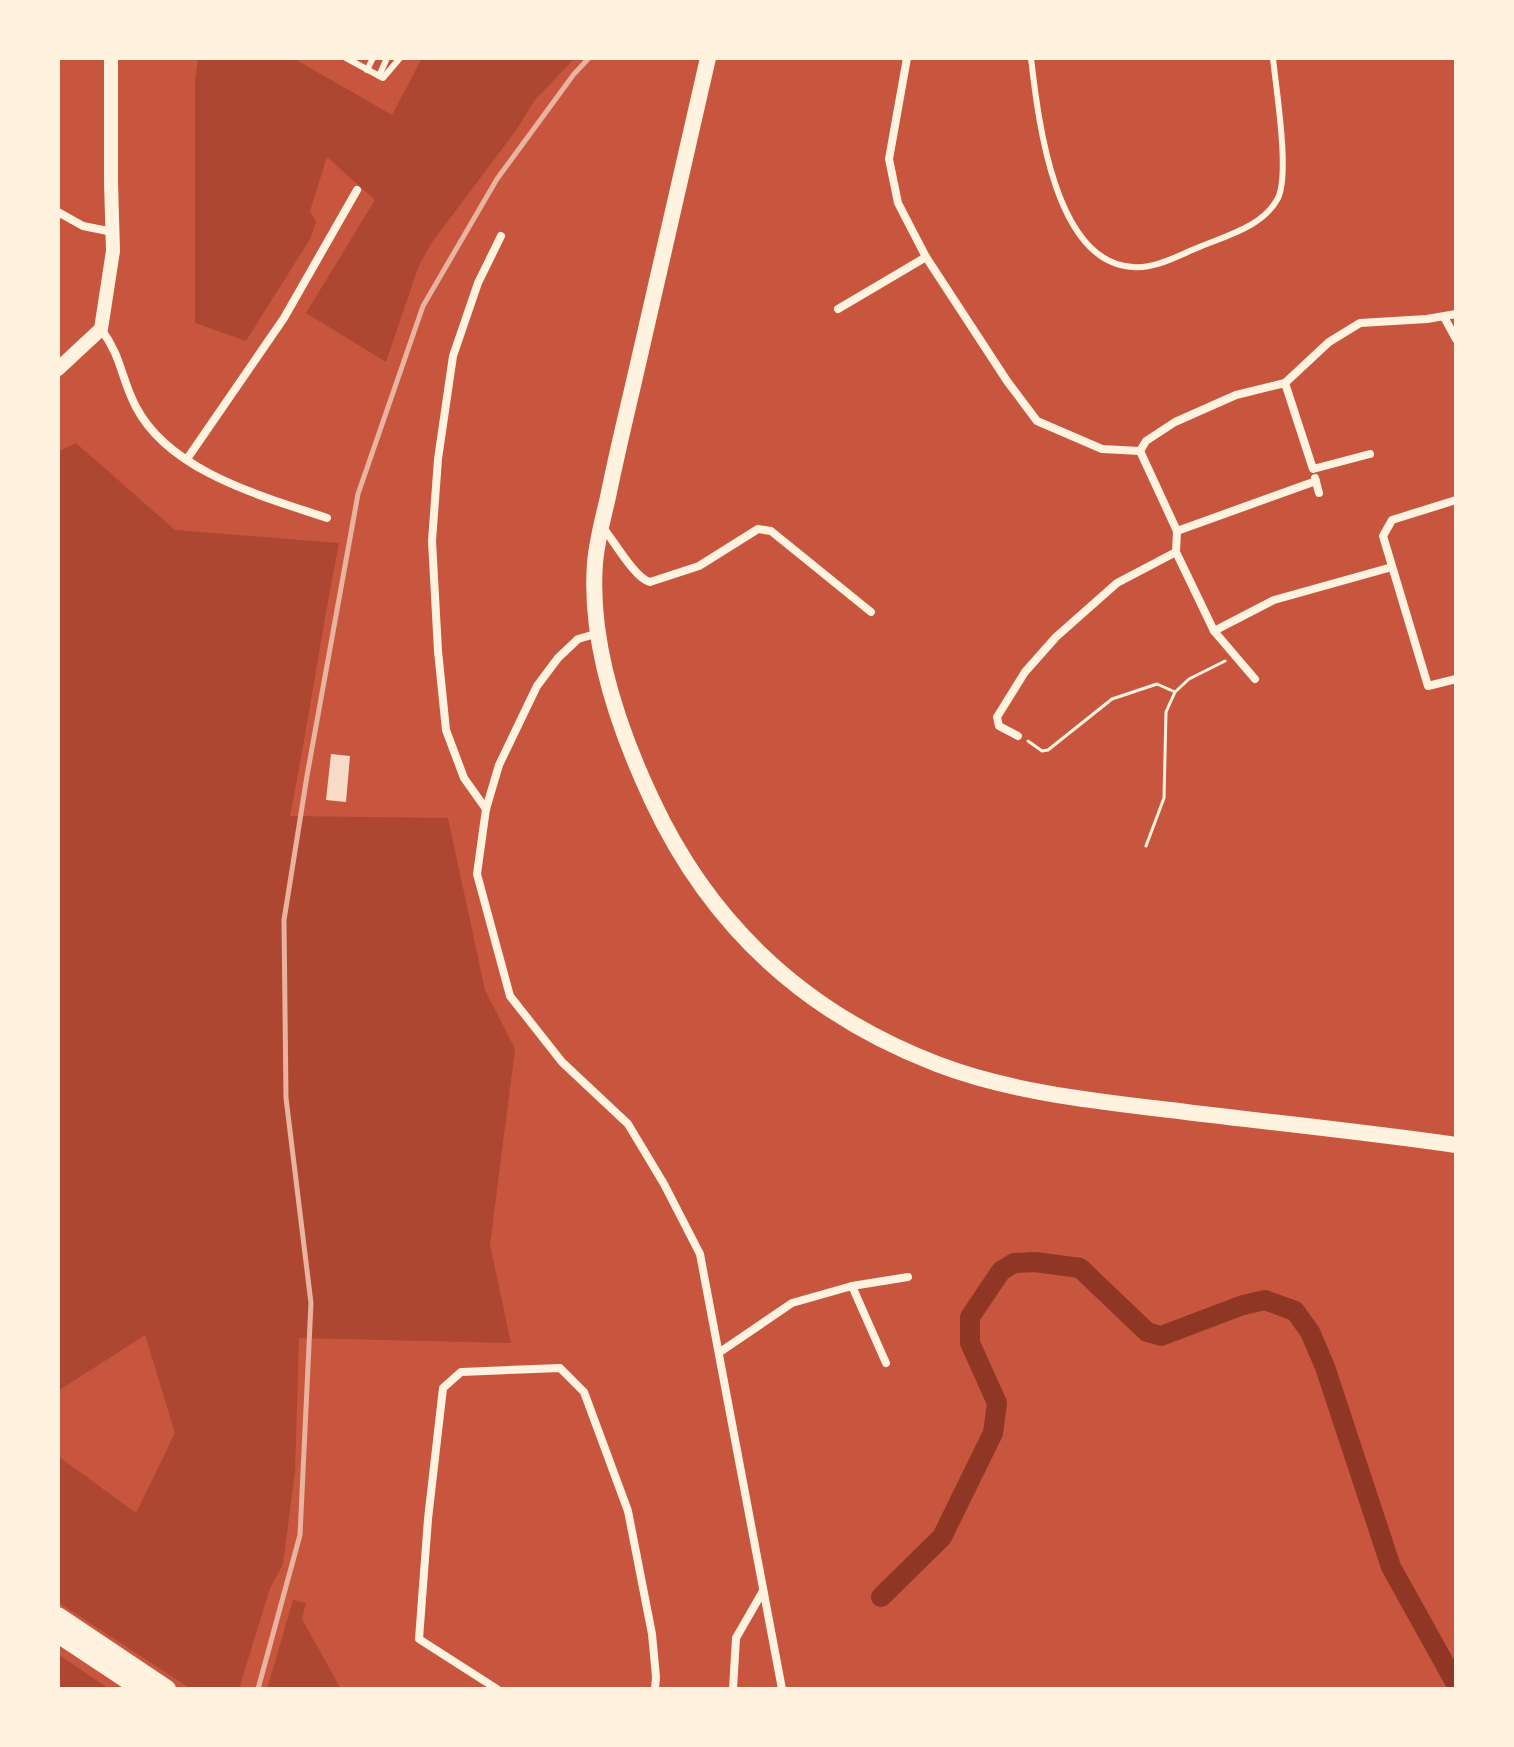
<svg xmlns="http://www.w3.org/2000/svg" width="1514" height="1747" font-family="'PT Sans',sans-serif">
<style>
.green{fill:#ae4732}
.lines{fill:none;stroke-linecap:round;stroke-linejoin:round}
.canal{stroke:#8f3625;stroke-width:20}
.building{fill:#f7dbc8}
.path{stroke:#fff3e0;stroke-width:3}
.service{stroke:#fff3e0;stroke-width:6}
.minor{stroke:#fff3e0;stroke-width:8}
.tertiary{stroke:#fff3e0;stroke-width:14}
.secondary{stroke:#fff3e0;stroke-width:16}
.primary{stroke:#fff3e0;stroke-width:18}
.rail{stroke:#e9b49f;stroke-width:5}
</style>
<rect width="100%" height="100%" fill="#c8553d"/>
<!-- green -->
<g class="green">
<path d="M198,58H293L392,115L422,58H575L534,101L517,129L430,245L418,268L386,362L306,313L375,200L327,157L310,211L316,222L310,239L246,341L195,323V80Z"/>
<path d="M76,443L175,530L339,543C321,634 308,725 290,816L448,818L485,990L515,1049L490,1245L511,1343L299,1338L295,1472L283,1564L270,1588L239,1689H191L58,1602V1456L136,1513L175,1433L145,1335L58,1391V452Z"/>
<path d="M293,1600L306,1603L302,1619L341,1689H267Z"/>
<path d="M58,1654L109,1689H58Z"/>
</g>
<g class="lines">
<!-- canal -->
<path class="canal" d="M881,1597L942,1537L993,1433L997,1403L970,1343V1317L1001,1271L1014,1263L1035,1262L1080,1268L1147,1332L1161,1336L1243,1305L1265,1300L1295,1311L1310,1332L1325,1367L1391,1567L1456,1684"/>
</g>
<!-- building -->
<path class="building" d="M331,754L350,756L346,802L326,800Z"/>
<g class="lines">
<!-- path -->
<g class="path">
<path d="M1028,741L1042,751L1048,750L1112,699L1157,684L1175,692"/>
<path d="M1146,846L1164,798L1166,712L1175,692L1189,679L1225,661"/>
</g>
<!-- service -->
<g class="service">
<path d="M346,58L383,78L400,58"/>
<path d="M1031,58C1038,118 1054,263 1133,267C1155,269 1177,256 1197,248C1225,236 1263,227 1278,198C1290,173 1276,89 1273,58"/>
<path d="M367,70L373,58"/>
<path d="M379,76L387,58"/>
</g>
<!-- minor -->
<g class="minor">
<path d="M907,58L889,159L898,203L926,257L1007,381L1037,421L1102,449L1140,451L1146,441L1175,422L1236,395L1285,383L1329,342L1360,323L1427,319L1456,314"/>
<path d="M58,212L83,226L113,232"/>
<path d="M838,309L926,257"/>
<path d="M1444,317L1456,339"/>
<path d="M101,329C122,357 121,379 136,407C170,472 262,496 327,518"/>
<path d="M1285,383L1313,469L1370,454"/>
<path d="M1140,451L1177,531L1176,552L1214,631L1274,600L1392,567"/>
<path d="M187,459L284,318L357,190"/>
<path d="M1315,478L1319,493"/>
<path d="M1456,500L1392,520L1383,536L1428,686L1456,679"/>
<path d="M601,525C613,539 635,579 650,582L699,566L758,529L771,531L871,612"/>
<path d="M1177,531L1316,481"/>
<path d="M1214,631L1255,679"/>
<path d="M599,633L578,639L558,658L537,686L499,765L486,809L477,874L510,996L562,1062L628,1124L664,1184L700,1254L782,1689"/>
<path d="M1018,736L999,726L997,717L1025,672L1056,637L1117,583L1176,552"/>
<path d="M486,809L464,778L446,730L438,651L432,541L438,459L453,356L478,283L501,236"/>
<path d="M852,1286L908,1277"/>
<path d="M720,1352L792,1303L852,1286L886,1363"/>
<path d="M497,1689L419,1639L428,1519L443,1388L461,1372L560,1368L584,1392L628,1511L652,1634L656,1677L655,1689"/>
<path d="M733,1689L736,1638L763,1591"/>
</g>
<!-- tertiary -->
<path class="tertiary" d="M58,369L101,329L113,251L111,182V58"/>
<!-- secondary -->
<path class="secondary" d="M708,58C685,160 662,262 638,364C628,408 617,452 608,497C603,519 597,540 595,563C589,642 619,730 652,800C711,927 807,1014 937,1064C1015,1094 1104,1102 1186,1112C1276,1123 1366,1132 1456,1145"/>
<!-- primary -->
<g class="primary">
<path d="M58,1616L167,1689"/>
<path d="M58,1634L141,1689"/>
</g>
<!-- rail -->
<path class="rail" d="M258,1689L300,1535L311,1303L286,1098L284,920L307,776L358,494L423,306L497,179L574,74L589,58"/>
</g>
<!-- border -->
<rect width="1514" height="1747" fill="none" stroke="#fff3e0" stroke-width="120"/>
</svg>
